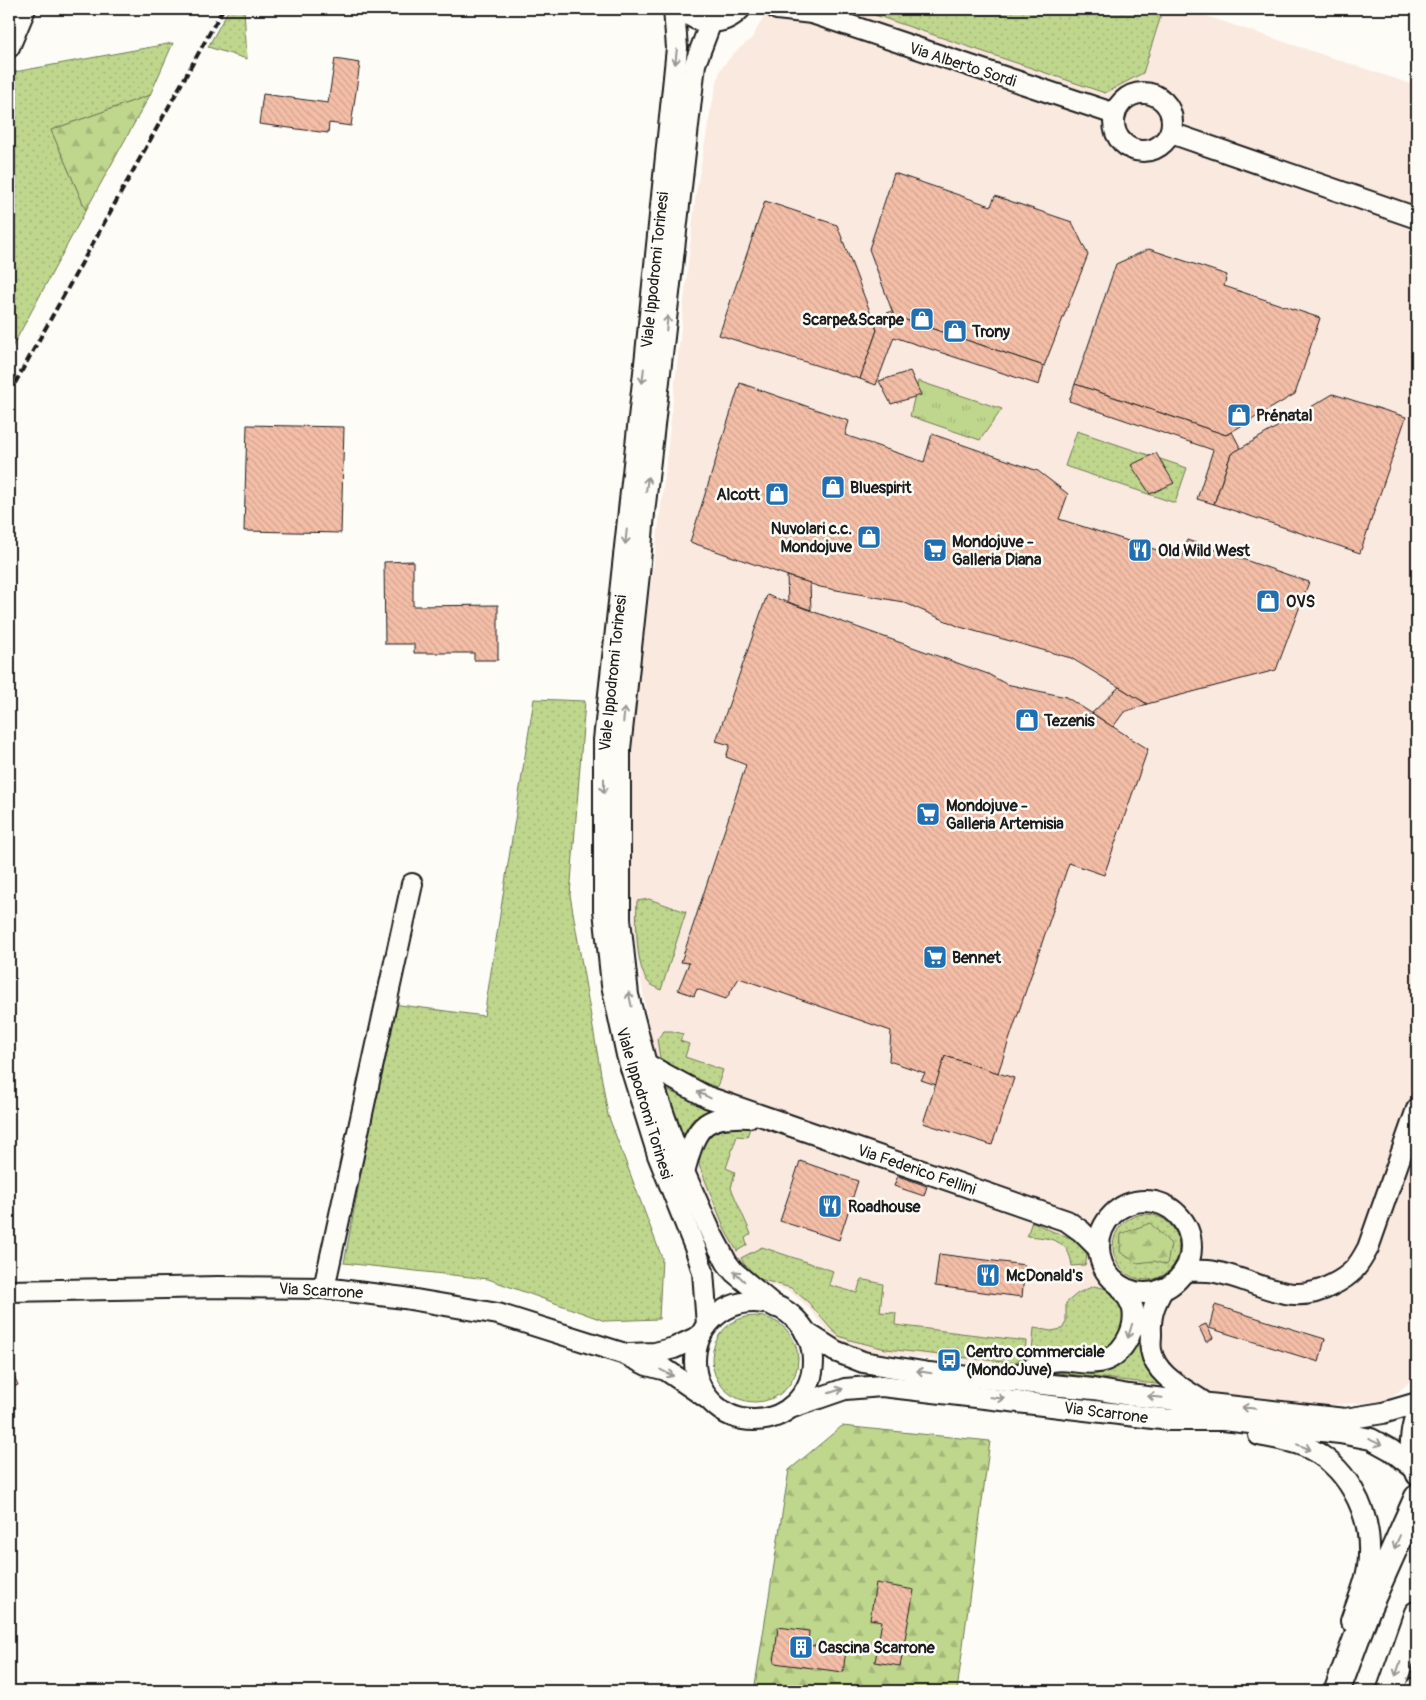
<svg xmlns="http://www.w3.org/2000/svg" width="1426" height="1700" font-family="Pangolin,sans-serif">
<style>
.built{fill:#fae9df}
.grass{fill:url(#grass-dots);stroke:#6e7954}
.forest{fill:url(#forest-firs);stroke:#6e7954}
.park{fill:url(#park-tufts);stroke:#6e7954}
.building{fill:url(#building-back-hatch);stroke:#1c1c1c}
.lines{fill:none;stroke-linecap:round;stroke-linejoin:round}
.minor-casing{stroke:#1c1c1c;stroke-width:24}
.major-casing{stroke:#1c1c1c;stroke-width:29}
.minor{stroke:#fdfcf7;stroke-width:20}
.major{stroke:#fdfcf7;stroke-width:25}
.rail{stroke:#1c1c1c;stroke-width:4;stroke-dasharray:8 4;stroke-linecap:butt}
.oneway{stroke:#989794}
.labels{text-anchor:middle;stroke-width:5;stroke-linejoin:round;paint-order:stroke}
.street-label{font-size:16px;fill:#1c1c1c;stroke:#fdfcf7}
.poi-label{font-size:16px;font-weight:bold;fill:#1c1c1c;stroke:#fdfcf7;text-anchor:start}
</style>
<defs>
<pattern id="grass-dots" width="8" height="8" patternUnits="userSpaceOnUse" patternTransform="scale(1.25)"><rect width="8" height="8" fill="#bfd68d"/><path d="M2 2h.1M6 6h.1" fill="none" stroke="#a4b779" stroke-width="1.8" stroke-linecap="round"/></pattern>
<pattern id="forest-firs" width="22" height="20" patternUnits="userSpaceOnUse" patternTransform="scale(1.25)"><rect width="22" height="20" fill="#bfd68d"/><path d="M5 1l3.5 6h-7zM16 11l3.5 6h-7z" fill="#a4b779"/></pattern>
<pattern id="park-tufts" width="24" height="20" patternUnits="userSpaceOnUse" patternTransform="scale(1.25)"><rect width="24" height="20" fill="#bfd68d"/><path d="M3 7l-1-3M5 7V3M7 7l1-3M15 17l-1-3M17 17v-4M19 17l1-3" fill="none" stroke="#a4b779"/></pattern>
<pattern id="building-back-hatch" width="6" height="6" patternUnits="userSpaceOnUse" patternTransform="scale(1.25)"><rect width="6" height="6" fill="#f4bea7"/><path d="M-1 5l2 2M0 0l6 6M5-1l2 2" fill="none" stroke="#d1a38f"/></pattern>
</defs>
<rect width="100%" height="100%" fill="#fdfcf7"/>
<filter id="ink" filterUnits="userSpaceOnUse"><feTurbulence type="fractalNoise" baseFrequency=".02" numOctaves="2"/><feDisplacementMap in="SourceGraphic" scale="10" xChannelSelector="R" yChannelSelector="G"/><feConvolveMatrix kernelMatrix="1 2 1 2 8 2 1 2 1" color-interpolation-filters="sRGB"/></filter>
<g filter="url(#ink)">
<!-- built -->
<path class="built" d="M768,9H857L1105,93L1143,73L1163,9H1185L1417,86V1375L1388,1401L1331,1405L1217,1395L866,1351L836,1341L806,1305L789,1291L758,1282L741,1266L723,1234L680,1135L653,1054L634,936L625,780L662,500L696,193L711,109L720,70L734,53L752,38Z"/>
<!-- grass -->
<g class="grass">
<path d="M229,9H244L247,59L208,47Z"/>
<path d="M857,9H1163L1143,73L1105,93Z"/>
<path d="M173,43L150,95L51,130L86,210L9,353V73Z"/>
<path d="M1077,431L1187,468L1175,503L1065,466Z"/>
<path d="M534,699L585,701L570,895L608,1115L662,1258L659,1319L605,1321L488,1279L344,1263L393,1004L484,1016Z"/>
<path d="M649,899L686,912L661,990C658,988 653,986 650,984C635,970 636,921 637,901Z"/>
<path d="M664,1031H672L683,1034L680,1041L689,1044L685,1057L723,1070L717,1087C701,1082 687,1076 672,1068C667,1065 665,1060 660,1058L657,1039Z"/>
<path d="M667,1090L684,1098L709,1103L714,1110L693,1119L682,1136Z"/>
<path d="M733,1125L750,1128L747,1137L737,1136L726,1168L735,1172L731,1188L751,1234L745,1238L747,1245L737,1251L726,1232L699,1165C700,1141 710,1132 733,1125Z"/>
<circle cx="1146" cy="1247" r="33"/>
<path d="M1032,1221C1039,1225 1047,1229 1054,1232C1071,1238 1093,1242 1085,1265L1072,1266C1069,1239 1050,1238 1027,1236Z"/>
<path d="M762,1247L833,1271L829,1285L857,1293L861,1279L883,1284L880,1312L896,1313L895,1325L1026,1341L1025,1357L1013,1363L886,1349L850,1340L839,1336L831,1329L808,1302L791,1288L760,1279L744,1264L741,1258Z"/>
<path d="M1094,1286C1109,1289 1123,1293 1124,1310C1125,1346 1101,1353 1070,1351C1064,1351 1057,1349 1051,1350C1044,1350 1038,1352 1032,1353L1034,1328L1051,1331L1062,1329L1066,1322V1303L1078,1293Z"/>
<circle cx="755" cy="1359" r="43"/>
<path d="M1139,1323L1165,1385L1049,1372L1054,1367L1092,1369Z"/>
</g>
<!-- forest -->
<g class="forest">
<path d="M150,95L86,210L51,130Z"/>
<path d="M1150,1223L1171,1244L1167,1265L1154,1261L1137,1263L1120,1252L1121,1234Z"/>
<path d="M842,1426L990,1441L957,1691H754L789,1470Z"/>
</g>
<!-- park -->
<path class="park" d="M918,381L1002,409L980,440L910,416Z"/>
<!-- building -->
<g class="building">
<path d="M335,59L360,63L351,126L329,123L328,133L259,124L263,94L328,103Z"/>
<path d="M894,173L991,206L995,196L1072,222L1088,255L1044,366L894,316L869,249Z"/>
<path d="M765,201L837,225L877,330L860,379L719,335Z"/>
<path d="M1149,249L1227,275L1224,286L1320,318L1295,394L1226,435L1075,384L1116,264Z"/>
<path d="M892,311L894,316L1044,366L1039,385L894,337L876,385L860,379L877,330L873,319Z"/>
<path d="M910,371L921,395L891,404L879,381Z"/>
<path d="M740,383L849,421L845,435L924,462L932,434L1038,471L1068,494L1059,519L1182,558L1187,540L1309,582L1276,670L1147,704L1071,658L960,627L903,602L820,587L690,542Z"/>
<path d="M1075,384L1226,435L1232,432L1241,449L1231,454L1214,504L1197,499L1213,450L1069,401Z"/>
<path d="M1333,394L1406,417L1360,553L1214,504L1231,454Z"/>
<path d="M247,425L344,427L341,533L244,531Z"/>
<path d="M1156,453L1174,483L1150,494L1131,465Z"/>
<path d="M413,561V606L498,605V660H474V653H414V644H385L384,562Z"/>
<path d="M787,576L810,583L811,610L788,602Z"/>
<path d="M767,595L988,674L1006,684L1066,697L1148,749L1104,875L1069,863L998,1073L945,1056L936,1085L921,1080L925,1073L889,1061L891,1031L739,978L726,999L697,989L694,996L678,990L689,963L681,962L746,765L726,757L730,745L716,741Z"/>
<path d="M1119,687L1147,704L1124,712L1113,727L1092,713Z"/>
<path d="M945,1056L1014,1078L992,1145L923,1123Z"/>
<path d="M800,1161L858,1181L839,1240L780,1221Z"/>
<path d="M898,1176L927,1186L924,1196L894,1186Z"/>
<path d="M939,1254L1025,1265L1022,1297L935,1286Z"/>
<path d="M1215,1305L1325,1339L1319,1362L1209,1328Z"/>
<path d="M1206,1324L1213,1338L1206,1342L1199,1327Z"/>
<path d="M9,1365L18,1385L9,1389Z"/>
<path d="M876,1583L914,1590L900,1666L875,1662L882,1621L870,1619Z"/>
<path d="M778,1627L809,1631L808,1645L846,1650L843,1672L774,1663Z"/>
</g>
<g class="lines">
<!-- minor casing -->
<g class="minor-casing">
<g id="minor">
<path d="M674,9L677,48L646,354L604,740V910L612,985L627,1055L658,1155L696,1250L703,1272L707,1325"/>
<path d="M682,9C698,26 724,26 740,9"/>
<path d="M777,9L812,13L804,9"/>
<path d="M812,13L1115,114"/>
<path d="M711,22L695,64L644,513L639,574L620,749V919L628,995L646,1064L684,1172L712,1235L727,1263L734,1272L776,1307"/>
<path d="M9,47L25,9"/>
<circle cx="1143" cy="122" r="29"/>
<path d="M1171,133L1417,218"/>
<path d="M646,1064L707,1097L719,1101L1067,1221L1081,1231L1098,1248"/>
<path d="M684,1172C696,1128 700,1115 749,1117"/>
<circle cx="1145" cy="1247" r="46"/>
<path d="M1184,1271C1194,1271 1205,1270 1215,1272C1256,1279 1290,1309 1332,1285C1352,1275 1358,1267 1368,1248L1417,1109"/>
<path d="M324,1288L412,884"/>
<path d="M1163,1289C1154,1304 1150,1316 1151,1334C1151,1339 1150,1345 1151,1350C1155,1375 1183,1388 1202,1401"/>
<path d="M9,1291L218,1287L324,1288L404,1298L498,1314L625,1354L647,1365L666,1370L707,1398"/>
<circle cx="754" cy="1361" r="59"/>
<path d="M805,1332L835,1351L863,1362L929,1373L1093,1389L1129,1395L1345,1419L1383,1413L1417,1403"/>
<path d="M629,1354L655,1353L674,1348L700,1336"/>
<path d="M1007,1381C1022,1373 1036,1364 1053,1361C1067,1358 1083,1365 1099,1362C1121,1358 1137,1331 1133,1309C1131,1301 1125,1293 1120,1286"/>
<path d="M790,1408L845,1389L882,1386L1170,1420H1223L1340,1433L1371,1439L1391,1450L1415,1469"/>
<path d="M1417,1412C1410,1432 1408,1455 1417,1475"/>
<path d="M1259,1435C1273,1438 1290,1440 1304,1446C1346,1464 1371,1510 1369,1555C1369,1577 1358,1600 1351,1621"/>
</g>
</g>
<!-- major casing -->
<g class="major-casing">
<g id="major">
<path d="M1337,1691L1367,1610L1417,1498"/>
<path d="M1390,1691L1417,1614"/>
<path d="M1417,1691V1690"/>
</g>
</g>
<!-- minor -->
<use href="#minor" class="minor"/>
<!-- major -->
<use href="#major" class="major"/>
<!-- rail -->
<path class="rail" d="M9,394L223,9"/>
</g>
<!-- one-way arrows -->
<defs><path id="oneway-shaft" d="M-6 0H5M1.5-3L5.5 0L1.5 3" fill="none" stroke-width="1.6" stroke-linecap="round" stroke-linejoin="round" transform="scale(1.25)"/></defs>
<g class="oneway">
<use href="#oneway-shaft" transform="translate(676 57) rotate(96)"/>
<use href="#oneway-shaft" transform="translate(667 323) rotate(-84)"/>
<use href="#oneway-shaft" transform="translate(643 376) rotate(96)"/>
<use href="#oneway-shaft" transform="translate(647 484) rotate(-83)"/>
<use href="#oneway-shaft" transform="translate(626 537) rotate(96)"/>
<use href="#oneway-shaft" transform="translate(624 715) rotate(-84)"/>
<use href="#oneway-shaft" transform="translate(604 786) rotate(90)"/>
<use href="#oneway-shaft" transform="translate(630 999) rotate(-102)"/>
<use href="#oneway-shaft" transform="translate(704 1095) rotate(-154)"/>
<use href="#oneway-shaft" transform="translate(739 1276) rotate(-136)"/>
<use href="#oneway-shaft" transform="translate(1130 1331) rotate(107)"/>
<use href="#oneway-shaft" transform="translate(924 1372) rotate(-171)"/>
<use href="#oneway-shaft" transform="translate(667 1373) rotate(27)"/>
<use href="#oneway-shaft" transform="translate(836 1391) rotate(-18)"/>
<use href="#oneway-shaft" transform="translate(1155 1397) rotate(-174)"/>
<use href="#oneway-shaft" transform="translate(997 1398) rotate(7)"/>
<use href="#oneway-shaft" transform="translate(1249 1408) rotate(-174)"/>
<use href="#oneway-shaft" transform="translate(1375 1442) rotate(24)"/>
<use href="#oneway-shaft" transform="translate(1304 1447) rotate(21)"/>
<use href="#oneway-shaft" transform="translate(1397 1542) rotate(114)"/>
<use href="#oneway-shaft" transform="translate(1398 1669) rotate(109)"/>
</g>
</g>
<!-- icons -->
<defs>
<g id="shop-square" transform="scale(1.25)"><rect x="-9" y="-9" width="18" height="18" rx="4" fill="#1f6fb2" stroke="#fdfcf7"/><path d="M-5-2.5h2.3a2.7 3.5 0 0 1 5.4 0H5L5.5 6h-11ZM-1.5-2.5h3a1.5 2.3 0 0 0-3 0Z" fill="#fff"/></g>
<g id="supermarket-square" transform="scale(1.25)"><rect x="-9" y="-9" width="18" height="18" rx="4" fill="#1f6fb2" stroke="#fdfcf7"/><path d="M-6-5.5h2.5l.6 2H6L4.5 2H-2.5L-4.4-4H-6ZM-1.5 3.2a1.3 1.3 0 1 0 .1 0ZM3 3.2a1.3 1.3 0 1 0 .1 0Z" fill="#fff"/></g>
<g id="restaurant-square" transform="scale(1.25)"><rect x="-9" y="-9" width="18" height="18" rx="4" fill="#1f6fb2" stroke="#fdfcf7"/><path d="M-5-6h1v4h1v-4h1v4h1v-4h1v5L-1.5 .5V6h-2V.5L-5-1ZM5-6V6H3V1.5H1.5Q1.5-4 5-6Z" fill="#fff"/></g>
<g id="bus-square" transform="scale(1.25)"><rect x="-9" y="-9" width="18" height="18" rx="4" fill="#1f6fb2" stroke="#fdfcf7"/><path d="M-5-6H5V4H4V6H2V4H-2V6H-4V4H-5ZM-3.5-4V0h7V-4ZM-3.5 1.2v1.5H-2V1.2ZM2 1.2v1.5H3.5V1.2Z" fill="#fff"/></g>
<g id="building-square" transform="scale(1.25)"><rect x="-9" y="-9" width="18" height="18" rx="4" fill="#1f6fb2" stroke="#fdfcf7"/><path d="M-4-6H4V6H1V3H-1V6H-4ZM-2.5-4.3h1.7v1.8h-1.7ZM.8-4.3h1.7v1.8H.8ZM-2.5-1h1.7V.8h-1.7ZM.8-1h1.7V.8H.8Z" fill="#fff"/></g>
</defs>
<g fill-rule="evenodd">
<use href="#shop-square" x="922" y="319"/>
<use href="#shop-square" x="955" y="331"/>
<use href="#shop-square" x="1239" y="415"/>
<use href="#shop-square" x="833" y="487"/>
<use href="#shop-square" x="777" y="494"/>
<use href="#shop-square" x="869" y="537"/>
<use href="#supermarket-square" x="935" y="550"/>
<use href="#restaurant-square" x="1140" y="550"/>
<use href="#shop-square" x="1268" y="601"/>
<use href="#shop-square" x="1027" y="720"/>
<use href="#supermarket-square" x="928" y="814"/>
<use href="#supermarket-square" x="935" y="957"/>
<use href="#restaurant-square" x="830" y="1206"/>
<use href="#restaurant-square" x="988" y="1275"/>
<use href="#bus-square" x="949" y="1360"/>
<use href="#building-square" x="801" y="1647"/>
</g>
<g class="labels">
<!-- street labels -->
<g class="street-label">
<text transform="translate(963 64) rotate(18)" y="6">Via Alberto Sordi</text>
<text transform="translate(654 270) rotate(-84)" y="6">Viale Ippodromi Torinesi</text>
<text transform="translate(612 673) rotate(-84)" y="6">Viale Ippodromi Torinesi</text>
<text transform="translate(645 1103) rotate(73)" y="6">Viale Ippodromi Torinesi</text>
<text transform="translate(917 1169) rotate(19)" y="6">Via Federico Fellini</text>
<text transform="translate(321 1290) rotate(3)" y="6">Via Scarrone</text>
<text transform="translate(1106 1412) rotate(7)" y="6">Via Scarrone</text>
</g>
<!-- poi labels -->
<g class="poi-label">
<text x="904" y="325" text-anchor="end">Scarpe&amp;Scarpe</text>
<text x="972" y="337">Trony</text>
<text x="1256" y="421">Prénatal</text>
<text x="850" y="493">Bluespirit</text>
<text x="760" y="500" text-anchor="end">Alcott</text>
<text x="852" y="534" text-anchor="end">Nuvolari c.c.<tspan x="852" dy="18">Mondojuve</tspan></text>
<text x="952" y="547">Mondojuve -<tspan x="952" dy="18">Galleria Diana</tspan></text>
<text x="1158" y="556">Old Wild West</text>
<text x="1286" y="607">OVS</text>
<text x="1044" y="726">Tezenis</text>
<text x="946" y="811">Mondojuve -<tspan x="946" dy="18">Galleria Artemisia</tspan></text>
<text x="952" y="963">Bennet</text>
<text x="848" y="1212">Roadhouse</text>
<text x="1006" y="1281">McDonald's</text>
<text x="966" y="1357">Centro commerciale<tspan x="966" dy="18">(MondoJuve)</tspan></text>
<text x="818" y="1653">Cascina Scarrone</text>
</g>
</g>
<!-- margin -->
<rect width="1426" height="1700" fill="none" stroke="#fdfcf7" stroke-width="30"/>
<rect x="15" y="15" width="1396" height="1670" fill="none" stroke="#1c1c1c" stroke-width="2" filter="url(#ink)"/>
</svg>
